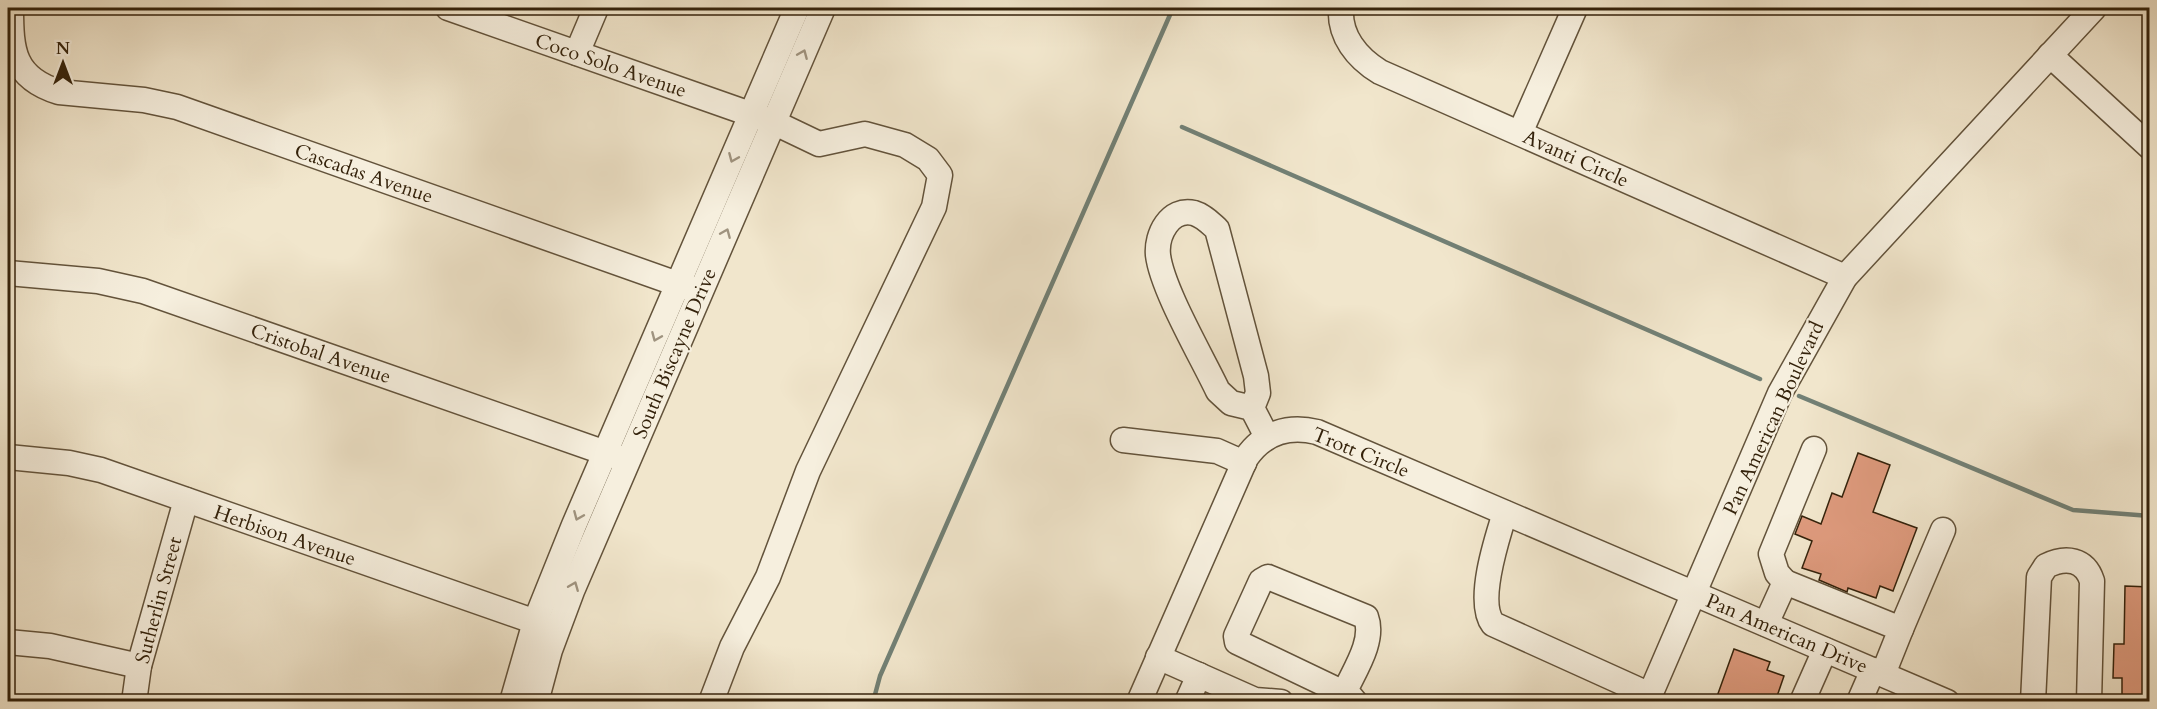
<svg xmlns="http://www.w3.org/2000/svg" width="2157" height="709" font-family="Cardo,serif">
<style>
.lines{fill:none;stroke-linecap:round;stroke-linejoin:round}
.stream{stroke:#728075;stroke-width:4.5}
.building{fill:#de9a7d;stroke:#34220b;stroke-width:1.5}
.minor-casing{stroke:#63533b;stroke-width:27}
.minor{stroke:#f6efde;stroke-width:24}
.oneway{stroke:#9f937f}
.labels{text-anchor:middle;stroke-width:4.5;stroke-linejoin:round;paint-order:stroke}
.street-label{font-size:20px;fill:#34220b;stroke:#f6efde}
</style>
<rect width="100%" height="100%" fill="#f1e6cc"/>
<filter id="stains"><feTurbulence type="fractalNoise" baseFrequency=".00333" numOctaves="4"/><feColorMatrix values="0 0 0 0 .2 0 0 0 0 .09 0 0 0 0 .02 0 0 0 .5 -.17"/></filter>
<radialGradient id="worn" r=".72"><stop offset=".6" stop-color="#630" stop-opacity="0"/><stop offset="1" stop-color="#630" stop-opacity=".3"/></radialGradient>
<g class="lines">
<!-- stream -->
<g class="stream">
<path d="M1182,127L1760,379"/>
<path d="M1799,396L2073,510L2150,516"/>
<path d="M873,702L880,676L1173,8"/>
</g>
</g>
<!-- building -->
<g class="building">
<path d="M1858,453L1890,465L1873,512L1917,528L1893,591L1880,586L1876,598L1848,588L1847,592L1819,580L1821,574L1802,568L1812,541L1795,534L1802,516L1821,524L1832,493L1842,497Z"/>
<path d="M2125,586L2150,587V702H2122V678H2113L2114,644H2124Z"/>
<path d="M1734,649L1770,662L1767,670L1784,676L1775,702H1715Z"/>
</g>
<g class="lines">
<!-- minor casing -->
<g class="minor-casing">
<g id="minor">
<path d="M11,8C11,50 13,78 59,92L144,100L177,107L700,292"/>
<path d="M448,8L773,122L819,144L865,134L905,145L928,159L940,175L934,207L808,471L768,577L732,647L711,702"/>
<path d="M1341,8C1339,36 1357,58 1380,72L1845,277"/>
<path d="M577,53L596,8"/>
<path d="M2050,55L2150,147"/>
<path d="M1520,133L1575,8"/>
<path d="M8,273L98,281L143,291L620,458"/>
<path d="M1252,408L1231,403L1218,391C1202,357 1162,289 1158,255C1156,235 1170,207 1194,213C1204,216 1210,223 1217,229L1256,376L1258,393L1252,408L1267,437"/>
<path d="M1123,440L1217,451L1244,463"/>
<path d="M8,457L69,463L101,470L550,627"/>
<path d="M1505,513C1497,538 1476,602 1493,624L1650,695"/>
<path d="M1785,582L1777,573L1771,554L1814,449"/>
<path d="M1766,624L1785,582L1901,629L1883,674"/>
<path d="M1901,629L1943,530"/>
<path d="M8,642L50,646L139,666"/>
<path d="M1158,657L1255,700L1281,702"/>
<path d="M1344,693C1354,671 1375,641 1366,617L1268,577L1261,581L1236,636L1237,642L1350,696L1355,702"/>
<path d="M134,702L139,666L186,500"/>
<path d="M512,702L535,622L574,525L797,8"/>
<path d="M536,702L550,650L572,591L823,8"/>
<path d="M1139,702L1246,458C1263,433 1288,425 1317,432L1947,702"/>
<path d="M1187,702L1199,675"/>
<path d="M1647,702L1780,393L1845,277L2094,8"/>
<path d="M1802,702L1825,650"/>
<path d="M1859,702L1873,670"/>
<path d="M2033,702L2039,577L2046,566C2066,556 2085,559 2092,581L2089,702"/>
</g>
</g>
<!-- minor -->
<use href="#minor" class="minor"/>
</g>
<!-- one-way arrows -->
<defs><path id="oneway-chevron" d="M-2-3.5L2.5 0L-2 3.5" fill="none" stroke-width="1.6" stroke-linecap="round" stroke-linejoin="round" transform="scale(1.5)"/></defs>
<g class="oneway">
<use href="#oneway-chevron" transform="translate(803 54) rotate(-67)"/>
<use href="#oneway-chevron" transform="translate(733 158) rotate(113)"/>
<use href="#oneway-chevron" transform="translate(726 233) rotate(-67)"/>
<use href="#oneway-chevron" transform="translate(656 337) rotate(113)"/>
<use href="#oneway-chevron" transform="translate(578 516) rotate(113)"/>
<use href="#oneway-chevron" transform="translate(574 586) rotate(-68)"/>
</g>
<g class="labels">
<!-- street labels -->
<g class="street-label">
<text transform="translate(611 65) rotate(19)" y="7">Coco Solo Avenue</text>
<text transform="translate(1576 158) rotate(24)" y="7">Avanti Circle</text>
<text transform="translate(364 173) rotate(19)" y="7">Cascadas Avenue</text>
<text transform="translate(321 353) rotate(19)" y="7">Cristobal Avenue</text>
<text transform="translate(674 353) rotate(-67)" y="7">South Biscayne Drive</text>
<text transform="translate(1773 418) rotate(-65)" y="7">Pan American Boulevard</text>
<text transform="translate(1361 452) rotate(22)" y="7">Trott Circle</text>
<text transform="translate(285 535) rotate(19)" y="7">Herbison Avenue</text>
<text transform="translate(158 600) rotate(-75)" y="7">Sutherlin Street</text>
<text transform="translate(1787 633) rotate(23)" y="7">Pan American Drive</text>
</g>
</g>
<!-- margin -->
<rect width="2157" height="709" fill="none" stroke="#f1e6cc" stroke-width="30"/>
<rect x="9" y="9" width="2139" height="691" fill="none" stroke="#34220b" stroke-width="3"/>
<rect x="15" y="15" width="2127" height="679" fill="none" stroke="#34220b" stroke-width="1.5"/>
<!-- north arrow -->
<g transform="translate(63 63)" stroke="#f6efde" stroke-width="4.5" paint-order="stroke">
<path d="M0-4.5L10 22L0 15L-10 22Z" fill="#34220b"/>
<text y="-9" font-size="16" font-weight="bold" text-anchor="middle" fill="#34220b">N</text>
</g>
<rect width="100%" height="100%" filter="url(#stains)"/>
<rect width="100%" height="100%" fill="url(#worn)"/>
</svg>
